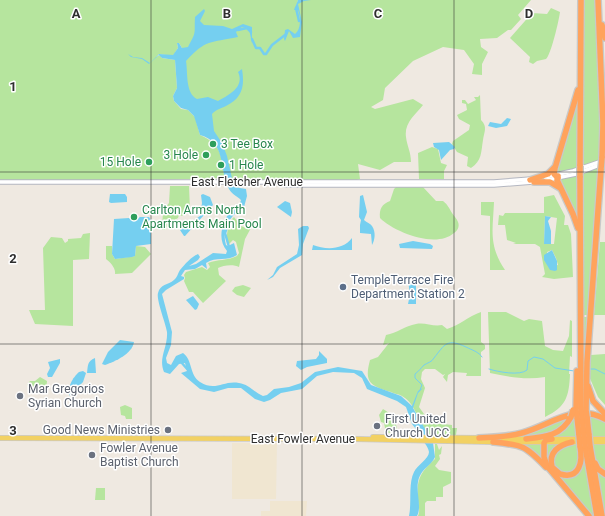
<svg xmlns="http://www.w3.org/2000/svg" width="605" height="516" font-family="Roboto,sans-serif">
<style>
.education{fill:#f0e6d1}
.green{fill:#b6e59e;fill-rule:evenodd}
.water{fill:#75cff0}
.lines{fill:none;stroke-linecap:round;stroke-linejoin:round}
.stream{stroke:#75cff0;stroke-width:1}
.river{stroke:#75cff0;stroke-width:2.5}
.secondary-casing{stroke:#b4b7c1;stroke-width:5.5}
.primary-casing{stroke:#c9c9c9;stroke-width:6}
.motorway-casing{stroke:#c9c9c9;stroke-width:8}
.secondary{stroke:#fff;stroke-width:3.5}
.primary{stroke:#f2d163;stroke-width:4.5}
.motorway{stroke:#ffa35c;stroke-width:5.5}
.motorway-bridge-casing{stroke:#c9c9c9;stroke-width:8;stroke-linecap:butt}
.motorway-bridge{stroke:#ffa35c;stroke-width:5.5}
.grid{fill:none;stroke:#2e2e2e;stroke-width:1;stroke-opacity:0.55}
.leisure-dot{fill:#2e9e5b;stroke:#fff;stroke-width:1.5}
.service-dot{fill:#5c6f8a;stroke:#fff;stroke-width:1.5}
.worship-dot{fill:#6b7280;stroke:#fff;stroke-width:1.5}
.labels{text-anchor:middle;stroke-width:3;stroke-linejoin:round;paint-order:stroke}
.leisure-label{font-size:12px;fill:#27864d;stroke:#fff;text-anchor:start}
.street-label{font-size:12px;fill:#2e2e2e;stroke:#fff}
.service-label{font-size:12px;fill:#4e5e75;stroke:#fff;text-anchor:start}
.worship-label{font-size:12px;fill:#5b616d;stroke:#fff;text-anchor:start}
.grid-label{font-size:13px;text-anchor:middle;font-weight:bold;fill:#2e2e2e;stroke:#fff;stroke-width:3;stroke-linejoin:round;paint-order:stroke}
</style>
<rect width="100%" height="100%" fill="#efe9e1"/>
<!-- education -->
<g class="education">
<path d="M232,443H277L276,499H232Z"/>
<path d="M270,501H307L306,516H261V511H270Z"/>
</g>
<!-- green -->
<g class="green">
<path d="M0,0H298L295,11L298,3L303,0H531L518,15L521,19L511,30H508L497,38L480,39L481,47L488,52L482,64V75L472,74L474,64L464,50L443,47L413,61L385,88L383,100L371,107L375,109L413,99L423,105C415,115 404,123 406,137C407,146 411,152 411,162H394L380,170L358,164L360,179L357,180H228L223,153L183,92L185,48H182L179,43H177L178,48L173,56L159,54L156,57L160,55L162,58L175,60L177,88L173,96L174,101L181,109L188,110L195,117L200,135C224,146 220,156 225,178L115,181L0,180Z"/>
<path d="M583,0H596L601,116L600,160L582,167Z"/>
<path d="M551,8L560,12C559,20 551,55 546,59L537,61L533,64L529,62L530,57L510,38L532,13L547,14Z"/>
<path d="M579,87L578,168L555,174Z"/>
<path d="M480,95L481,120C488,127 484,132 483,140C481,152 482,161 471,168L467,166L468,157L457,152L452,144L453,141L469,130L470,125L459,119L457,115L467,110L466,104L462,103V100H465L468,104L476,100L474,97H478Z"/>
<path d="M432,147L438,149L441,163L447,165L444,171V179H419L418,153Z"/>
<path d="M600,166L589,315H583L582,173Z"/>
<path d="M578,174L579,231L557,179Z"/>
<path d="M170,186H189L190,210L182,216L179,215L178,218L169,223L165,230H162L163,211L169,203Z"/>
<path d="M397,186H422L436,201H443C448,205 449,208 452,213C454,216 457,219 458,222C460,227 457,231 454,233C436,249 394,232 380,218C379,209 382,204 390,201L394,189Z"/>
<path d="M554,195L565,216L564,225H568L571,234L573,277L554,279L542,277L545,274L540,247L535,244H513L516,243L507,240L505,225H498L499,215L503,216L505,213H544V197ZM545,216L557,218L554,244H544ZM552,250L556,258L558,265L549,267L547,252Z"/>
<path d="M481,202H494C493,229 488,245 505,270H490V216L481,215Z"/>
<path d="M234,217L241,226L248,229L252,226L245,239L239,267C234,264 223,265 218,268L219,275L226,281L203,303L193,292H189L184,281L185,278L184,275L186,272L202,267L207,270L210,267L208,263C218,259 227,261 237,256L239,253L236,242L233,240L229,244L226,240L229,222Z"/>
<path d="M90,233L89,259L73,260V326L35,324L29,310H45L43,248L51,237L62,238L65,243L68,241V239L81,238L83,234Z"/>
<path d="M600,242H605V315H594Z"/>
<path d="M106,246H112V254L115,259L135,256L136,246L145,247L151,254L132,273L115,274C116,268 110,262 106,259Z"/>
<path d="M243,285L251,288L244,297L237,295L232,291L235,287Z"/>
<path d="M481,312V342L485,345V349L481,352V376H466L467,373L453,372L448,375L447,382L443,377L445,374L443,375L435,369H425L422,372L421,379L425,388L419,407L429,421L422,423C415,413 413,402 402,396C399,394 394,394 391,392C370,386 364,382 370,360L378,357L389,343L383,345L386,335C397,333 405,326 416,324C425,322 433,327 442,325L447,329C460,325 469,316 481,312Z"/>
<path d="M488,312H506L524,321L529,319L542,321L545,346L553,350L563,351L569,336L570,320L572,321V357L570,356L569,374H570C569,397 566,407 545,417V377C526,380 509,377 490,373Z"/>
<path d="M583,317H588L585,366H583Z"/>
<path d="M605,354V405L598,397L588,374L591,355Z"/>
<path d="M40,377L47,381L46,390L44,391L27,385L30,381H35Z"/>
<path d="M125,405L132,408V419H126L125,416L121,415L120,407Z"/>
<path d="M383,409C392,414 397,421 397,432L388,433L385,428L384,423L381,422L379,415Z"/>
<path d="M571,414L563,427L541,437H510Z"/>
<path d="M576,414L578,437H548Z"/>
<path d="M589,414L605,420V437H591Z"/>
<path d="M426,422L452,425V428H457L456,435L432,436L428,434L422,424Z"/>
<path d="M517,443H542L544,462Z"/>
<path d="M544,443H563L551,457L557,473L576,472L583,444L596,516H590L548,467Z"/>
<path d="M579,443L580,465L567,475L554,468L552,457L564,444Z"/>
<path d="M592,443H605V473L596,464Z"/>
<path d="M435,444H437L439,450L442,446L441,454L439,455L440,459L435,466L439,470L451,472V483L443,487V497H436V501H427L425,503V516H418C420,511 419,507 418,501C416,480 420,472 435,459Z"/>
<path d="M596,466L605,474V516H604Z"/>
<path d="M96,488H105V500H95Z"/>
</g>
<!-- water -->
<g class="water">
<path d="M298,0H311L304,1L298,4L302,22L300,37L293,38L289,31L285,41L284,39L285,30L288,29L295,34C301,30 301,17 298,10H294Z"/>
<path d="M204,9L205,11L200,21L204,25L223,26L232,29L243,24L252,27V43L249,29L242,27L236,32L238,37C210,43 206,39 186,61C188,72 185,93 197,99L208,97L218,101C229,95 245,87 238,72L242,69C245,87 242,98 226,106C220,109 217,109 212,114L214,131L222,143L227,156L234,187L246,189L247,196L244,207C231,214 221,229 226,245L228,246L234,243L237,255C227,262 216,256 206,263L207,269L202,265L195,269L185,270L181,276L184,277V279L166,290L162,294L172,332L171,345L166,358L167,363L171,365L176,356L183,353C193,360 189,375 200,382C216,392 223,380 239,383C248,384 254,392 263,396L267,395L274,389L289,387L301,383L315,372L338,367L362,371L371,385L401,396L412,406L418,391L423,388L418,393L413,408L428,434L432,436L435,457C431,466 420,469 418,482C416,493 422,507 417,516H409C412,502 408,484 414,472C417,465 429,459 429,452C428,446 422,440 419,436V433L412,424L406,407L397,401L367,389L362,378L354,373L333,372L317,376L302,389L281,393L270,400L264,402L255,399L241,388H228L214,392L200,389L181,373L187,371L185,363L179,364L170,374L164,372C158,358 168,347 167,332C166,324 156,300 158,293C160,284 168,285 174,280C177,278 178,273 180,270C185,264 191,257 198,254L200,257L198,260L189,266L196,264L213,253L226,254L227,251C216,238 223,221 232,208L239,206L241,200C237,196 231,194 228,187C219,167 226,142 200,135L194,116L188,110L181,108L174,101L173,96L177,88L175,60L162,58L159,55L149,64L142,59L131,57L128,54L133,57L142,58L150,63L159,54L173,55L178,48L177,43H179L182,48L188,47C197,30 194,35 195,17Z"/>
<path d="M507,118L511,119L507,126L496,128L488,126L490,122L501,124Z"/>
<path d="M449,142L455,147L454,149L450,150L441,160L439,150L434,147L433,143Z"/>
<path d="M110,194H125L127,197V202L111,203L109,202Z"/>
<path d="M203,194L210,197L213,205L185,236H184L180,230L200,216L202,203L201,195Z"/>
<path d="M363,195L367,212L364,220C367,223 370,223 372,226C376,232 375,240 372,245L371,234L360,233V225L361,220L359,217L360,196Z"/>
<path d="M285,201L290,203L292,212L291,217L277,207Z"/>
<path d="M545,216L551,217L548,221L551,231V244H544Z"/>
<path d="M140,217H149L151,220V244L136,246L135,256L132,257L115,259L112,254L114,219L129,218L134,221Z"/>
<path d="M303,226H308L309,228L303,244L302,255L280,268L273,277L267,280L273,275L277,267L297,254L299,245L298,229Z"/>
<path d="M352,238V250H312L313,245C326,250 343,250 352,238Z"/>
<path d="M413,241L430,244L433,246L432,249L400,248L399,244Z"/>
<path d="M552,250L557,261V270L555,271L550,270L544,260V255Z"/>
<path d="M410,280L416,281V304H408L410,294L408,281Z"/>
<path d="M193,296L199,304L197,309L195,310L186,300Z"/>
<path d="M120,340L134,342C132,354 116,361 105,365L102,364L108,352Z"/>
<path d="M319,351L327,359V363L307,367L301,370L296,366L297,361L316,359L319,355Z"/>
<path d="M95,358L96,373H87C88,366 87,361 95,358Z"/>
<path d="M60,359V363L52,377H48L47,374L50,368L48,362Z"/>
<path d="M83,371L86,373L83,382L70,396C66,389 73,377 79,372Z"/>
</g>
<g class="lines">
<!-- stream -->
<g class="stream">
<path d="M489,369C498,372 520,376 527,370L528,361L534,357L543,359L555,368L574,371"/>
<path d="M589,369H595L605,374"/>
<path d="M420,390L422,385L415,378V374C419,371 421,368 424,365C427,363 432,362 434,358C445,344 447,338 466,347C472,350 479,352 482,357"/>
</g>
<!-- river -->
<g class="river">
<path d="M296,8L299,21"/>
<path d="M238,30L247,28L251,32"/>
<path d="M252,39L256,48H260L264,54H266L272,45L285,35"/>
<path d="M227,227L225,233L229,247"/>
<path d="M181,362L188,370"/>
</g>
<!-- secondary casing -->
<g class="secondary-casing">
<g id="secondary">
<path d="M545,177L573,171L605,160"/>
<path d="M547,180L576,174L605,163"/>
<path d="M0,182H494L531,179"/>
<path d="M285,185H494L533,182"/>
</g>
</g>
<!-- primary casing -->
<g class="primary-casing">
<g id="primary">
<path d="M373,437L481,438"/>
<path d="M0,438L355,439L495,442"/>
<path d="M503,439H529"/>
<path d="M555,439H605"/>
<path d="M509,442H605"/>
</g>
</g>
<!-- motorway casing -->
<g class="motorway-casing">
<g id="motorway">
<path d="M598,0L603,124L602,158"/>
<path d="M602,25L605,38"/>
<path d="M580,166L581,0"/>
<path d="M558,176L557,180L573,214L578,228"/>
<path d="M580,176L581,409"/>
<path d="M558,178L554,174L555,168L578,90"/>
<path d="M530,180L548,174L554,168"/>
<path d="M534,182H550L560,188"/>
<path d="M588,386L593,401L605,414"/>
<path d="M576,410L577,371"/>
<path d="M586,410L587,362L601,169"/>
<path d="M577,417L579,435"/>
<path d="M582,417L584,435"/>
<path d="M587,417L589,435"/>
<path d="M479,438C493,437 508,437 522,433C551,425 574,403 605,419"/>
<path d="M526,439C545,437 561,436 571,417"/>
<path d="M552,439L546,440L544,443V457L547,466L589,516"/>
<path d="M493,442C523,445 525,445 546,467"/>
<path d="M572,442C559,445 548,452 552,467L560,474C580,480 583,461 580,446"/>
<path d="M585,446L597,516"/>
<path d="M590,446L602,516"/>
<path d="M595,463L598,469L605,474"/>
</g>
</g>
<!-- secondary -->
<use href="#secondary" class="secondary"/>
<!-- primary -->
<use href="#primary" class="primary"/>
<!-- motorway -->
<use href="#motorway" class="motorway"/>
<!-- motorway-bridge casing -->
<g class="motorway-bridge-casing">
<g id="motorway-bridge">
<path d="M601,169L602,158"/>
<path d="M580,176V166"/>
<path d="M581,409L582,417"/>
<path d="M576,410L577,417"/>
<path d="M586,410L587,417"/>
<path d="M571,417L573,410"/>
<path d="M579,435L580,446"/>
<path d="M584,435L585,446"/>
<path d="M589,435L590,446"/>
</g>
</g>
<!-- motorway-bridge -->
<use href="#motorway-bridge" class="motorway-bridge"/>
</g>
<!-- grid -->
<path class="grid" d="M151,0V516M302,0V516M454,0V516M0,172H605M0,344H605"/>
<!-- markers -->
<g class="leisure-dot">
<circle cx="213" cy="144" r="4"/>
<circle cx="206" cy="155" r="4"/>
<circle cx="149" cy="162" r="4"/>
<circle cx="221" cy="165" r="4"/>
<circle cx="134" cy="217" r="4"/>
</g>
<circle class="service-dot" cx="343" cy="287" r="4"/>
<g class="worship-dot">
<circle cx="20" cy="396" r="4"/>
<circle cx="377" cy="426" r="4"/>
<circle cx="168" cy="430" r="4"/>
<circle cx="92" cy="455" r="4"/>
</g>
<g class="labels">
<!-- leisure labels -->
<g class="leisure-label">
<text x="221" y="148">3 Tee Box</text>
<text x="198" y="159" text-anchor="end">3 Hole</text>
<text x="141" y="166" text-anchor="end">15 Hole</text>
<text x="229" y="169">1 Hole</text>
<text x="142" y="214">Carlton Arms North<tspan x="142" dy="14">Apartments Main Pool</tspan></text>
</g>
<!-- street labels -->
<g class="street-label">
<text x="247" y="186">East Fletcher Avenue</text>
<text x="303" y="443">East Fowler Avenue</text>
</g>
<!-- service labels -->
<g class="service-label">
<text x="351" y="284">TempleTerrace Fire<tspan x="351" dy="14">Department Station 2</tspan></text>
</g>
<!-- worship labels -->
<g class="worship-label">
<text x="28" y="393">Mar Gregorios<tspan x="28" dy="14">Syrian Church</tspan></text>
<text x="385" y="423">First United<tspan x="385" dy="14">Church UCC</tspan></text>
<text x="160" y="434" text-anchor="end">Good News Ministries</text>
<text x="100" y="452">Fowler Avenue<tspan x="100" dy="14">Baptist Church</tspan></text>
</g>
</g>
<g class="grid-label">
<text x="76" y="18">A</text>
<text x="227" y="18">B</text>
<text x="378" y="18">C</text>
<text x="529" y="18">D</text>
<text x="13" y="91">1</text>
<text x="13" y="263">2</text>
<text x="13" y="435">3</text>
</g>
</svg>
